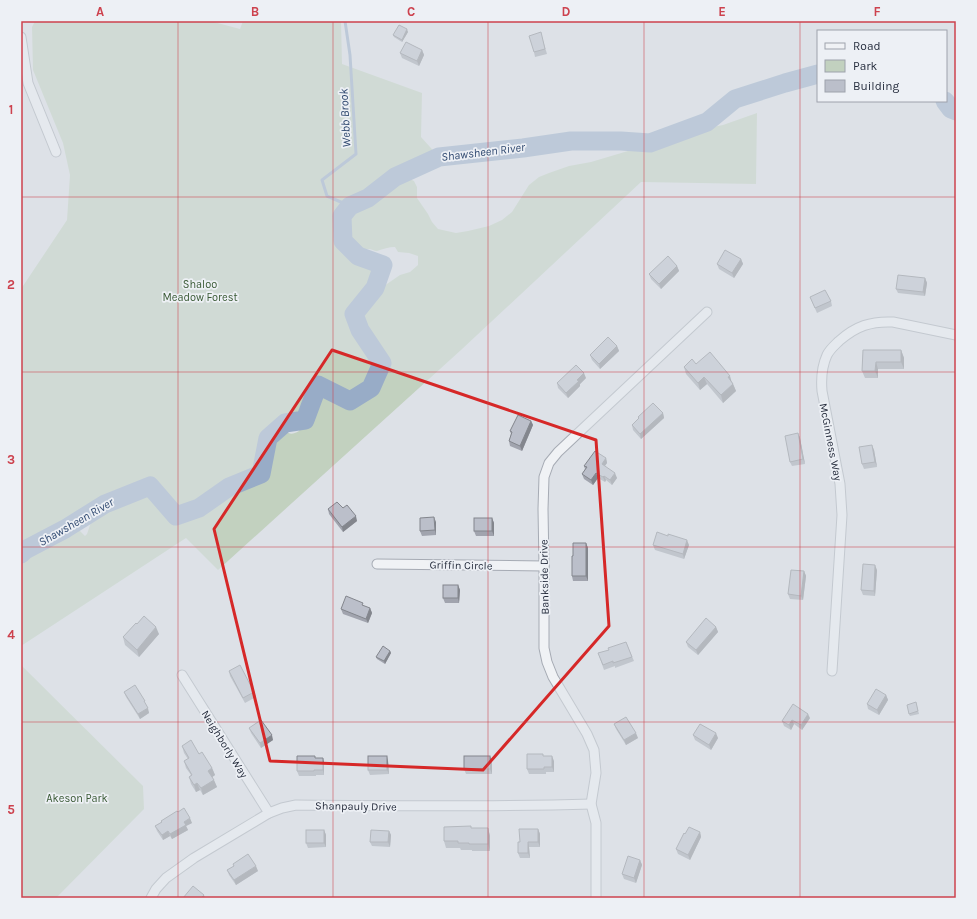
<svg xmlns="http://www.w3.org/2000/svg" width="977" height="919" font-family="Karla,sans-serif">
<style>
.green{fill:#c2d1bf;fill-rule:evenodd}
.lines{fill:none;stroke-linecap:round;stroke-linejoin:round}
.stream{stroke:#98acc7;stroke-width:3}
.river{stroke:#98acc7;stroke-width:19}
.minor-casing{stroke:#a6abb4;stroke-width:11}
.minor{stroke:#f0f2f5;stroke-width:9}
.wall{fill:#a1a4ae}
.shaded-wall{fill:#83868d}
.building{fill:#bbbfca;stroke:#83868d}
.marked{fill:none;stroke:#d62828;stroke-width:3;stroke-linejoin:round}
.grid{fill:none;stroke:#cd424e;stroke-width:1;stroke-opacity:0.55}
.labels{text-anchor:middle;stroke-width:3.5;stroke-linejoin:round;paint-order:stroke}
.park-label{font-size:11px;fill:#395934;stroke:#edf0f5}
.street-label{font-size:11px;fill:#272e3e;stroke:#edf0f5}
.water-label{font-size:12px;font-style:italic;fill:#314a71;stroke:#edf0f5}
.neatline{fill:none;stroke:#cd424e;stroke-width:1.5}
.grid-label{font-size:13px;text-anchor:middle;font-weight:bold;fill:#cd424e}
</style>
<rect width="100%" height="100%" fill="#dde1e7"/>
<!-- green -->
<g class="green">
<path d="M35,21H210L240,29L243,21H341L342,64L422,93L421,137L439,157L395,177L368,198L350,206L342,216L343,241L358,256L383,265L375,288L365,300L384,286L400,275L410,272L418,265V256L409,253L398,252L395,247C389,247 383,249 377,251C374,251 372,249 368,249C362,249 356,252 351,247C347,243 346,235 346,230C345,227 345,224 345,221C345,204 368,205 379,199C384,196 387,190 391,186C396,181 407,177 414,181L417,187V198L428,214L432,222L438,229L456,233L468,231L489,226L502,220L512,212L529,185L539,177L549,173L569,166L591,162L638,148L657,140L682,133L723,125L757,113L756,184L641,182L461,350L218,570L186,538L21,646V289L67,220L70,175L63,143L33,70L32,27ZM309,410L310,413V417L300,425L299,431C289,437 287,432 281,426L285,423L305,420ZM108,503L107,505L94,513L87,534L85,536L74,525H72L105,504Z"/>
<path d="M21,665L143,786L144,809L56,898H21Z"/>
</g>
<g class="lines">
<!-- stream -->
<path class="stream" d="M345,21L350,55L356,154L322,180L327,196L350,206"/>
<!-- river -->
<g class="river">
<path d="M945,101L951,109L956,111"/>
<path d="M21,554L25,550L65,529L105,504L150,486L176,516L199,508L229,487L261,474L268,438L285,423L305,420L318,385L350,401L371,388L382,363L360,330L354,314L375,288L383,265L358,256L343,241L342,216L350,206L368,198L395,177L439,157L523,148L571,141H621L650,143L707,122L735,99L785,83L818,74"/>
</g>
<!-- minor casing -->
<g class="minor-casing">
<g id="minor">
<path d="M21,37L28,83L56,152"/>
<path d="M377,564L544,566"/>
<path d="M832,671L842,515L840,484L822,391C821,379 822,366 827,355C830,349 835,345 839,341C856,326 871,321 893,322L956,335"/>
<path d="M182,675L269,813"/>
<path d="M151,898L156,889L166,878L194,858L269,813L282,808L296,805C394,806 493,807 591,804"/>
<path d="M596,898V823L591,804L596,773L594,750L587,734L553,677L547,662L544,648V566L543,509L544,477L549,463L558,452L707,312"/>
</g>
</g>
<!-- minor -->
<use href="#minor" class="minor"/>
</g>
<!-- wall -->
<g class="wall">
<path d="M408,32L402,42L394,37L393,35Z"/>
<path d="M542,37L547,54L535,57L534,52Z"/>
<path d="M422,50L424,55L419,66L402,58L400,53Z"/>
<path d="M741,259L743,264L734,278L719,269L717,264Z"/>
<path d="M677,266L679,271L661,289L651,279L649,274Z"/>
<path d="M925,278L927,283L925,296L898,293L896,289Z"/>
<path d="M810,297L831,301L832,306L817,313Z"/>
<path d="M617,346L619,351L600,369L592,360L590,355Z"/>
<path d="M863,350H901L904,358V369H878V378H865L862,371Z"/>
<path d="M696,364L732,382L733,384L736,391L723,403L707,384L700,390L686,374L684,367Z"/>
<path d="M586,378L580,384V386L568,398L558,388L557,383Z"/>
<path d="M663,413L664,418L641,439L633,430L632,425L639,418L638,417Z"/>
<path d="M531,421L533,425L522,451L510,446L509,441L511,434L510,431Z"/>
<path d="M798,433L800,438L805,464L792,466L790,462Z"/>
<path d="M874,450L877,467L864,469L862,464Z"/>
<path d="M606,458L607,463L605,466L617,478L612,485L606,480L605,482L598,478L593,485L584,479L582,474L585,469L584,466Z"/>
<path d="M343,508L357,521L343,532L329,514L328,509Z"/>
<path d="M492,518L494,523V536H476L474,531Z"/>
<path d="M436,522V535L422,536L420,531Z"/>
<path d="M586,543L588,548V581H573L572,576L573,556Z"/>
<path d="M653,545H689L684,559L655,550Z"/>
<path d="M877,570L875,596L863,595L861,590Z"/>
<path d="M804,571L806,576L803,600L790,599L788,594Z"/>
<path d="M458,585L460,590L459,603H445L443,598Z"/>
<path d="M370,608L372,613L368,623L343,614L341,609Z"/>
<path d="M137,624L159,634L139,657L125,645L123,637Z"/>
<path d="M716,627L718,632L698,655L688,647L686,642Z"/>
<path d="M626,642L634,661L615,668V666L604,670L598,653L609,650Z"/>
<path d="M390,651L391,653L385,664L377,659L376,657Z"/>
<path d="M229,671L254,692L256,697L245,703L230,676Z"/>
<path d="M124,692L146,706L149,713L140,719L126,697Z"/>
<path d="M886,695L888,700L879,715L868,709L867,704Z"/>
<path d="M916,702L919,714L910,716L909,714Z"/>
<path d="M810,718L802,730L794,724L791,730L784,726L782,721Z"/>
<path d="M614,724L638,738L626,745L616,729Z"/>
<path d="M249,728L273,740L261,748L251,733Z"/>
<path d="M693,735L718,738L711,750L695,740Z"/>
<path d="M182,746L199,754L212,768L215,775L212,777L217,787L203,795L200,790L196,792L191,784L189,777L191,775L186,768L184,761L188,759L184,753Z"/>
<path d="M315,758L324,762V775H316V776H299L297,771Z"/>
<path d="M388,761L389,774L370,775L368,770Z"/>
<path d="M492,761V774H466L464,769Z"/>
<path d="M554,761V772H546V774H529L527,769Z"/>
<path d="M178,812L192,823L186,826L188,830L172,839L170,836L163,840L157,831L155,826Z"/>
<path d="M471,826V828H488L490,836V851H472V850H461L460,848H446L444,841Z"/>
<path d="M538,829L540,834V847H529L530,858H520L518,853L520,842Z"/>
<path d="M324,830L326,835V847L308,848L306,843Z"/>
<path d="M389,831L391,835L390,847L372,846L370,842Z"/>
<path d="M700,832L701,837L690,860L678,854L676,849L685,834Z"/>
<path d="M640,860L642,865L636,883L624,879L622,874Z"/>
<path d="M233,864L258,871L236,885L229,875L227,870L234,866Z"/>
</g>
<!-- shaded-wall -->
<g class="shaded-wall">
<path d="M407,29L408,32L402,42V40Z"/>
<path d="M422,50L424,55L419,66L417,61Z"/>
<path d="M741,259L743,264L734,278L732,273Z"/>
<path d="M677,266L679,271L661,289L659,284Z"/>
<path d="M925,278L927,283L925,296L923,292Z"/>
<path d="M617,346L619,351L600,369L599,364Z"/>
<path d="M901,350L904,358V369L901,362Z"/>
<path d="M876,362L878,369V378L875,371Z"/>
<path d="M584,373L586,378L580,384V386L568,398L566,393L577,380Z"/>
<path d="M730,376L732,383L728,377Z"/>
<path d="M704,377L707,384L700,390L698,383Z"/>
<path d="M733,384L736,391L723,403L721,395Z"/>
<path d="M663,413L664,418L641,439L640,434Z"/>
<path d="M531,421L533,425L522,451L520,446Z"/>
<path d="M798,433L800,438L805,464L803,459Z"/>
<path d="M872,445L874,450L877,467L875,462Z"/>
<path d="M606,458L607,463L603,468L602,464Z"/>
<path d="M596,473L598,478L593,485L591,480Z"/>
<path d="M615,473L617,478L612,485L610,480Z"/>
<path d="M604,476L606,480L605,482L603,477Z"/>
<path d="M356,516L357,521L343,532L342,527Z"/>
<path d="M434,517L436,522V535L435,530Z"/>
<path d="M492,518L494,523V536L492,531Z"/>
<path d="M687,540L689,545L684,559L683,554Z"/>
<path d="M586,543L588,548V581L586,576Z"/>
<path d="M875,565L877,570L875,596L874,591Z"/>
<path d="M804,571L806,576L803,600L801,596Z"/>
<path d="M458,585L460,590L459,603L458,598Z"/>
<path d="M370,608L372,613L368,623L366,619Z"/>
<path d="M156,627L159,634L139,657L137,650Z"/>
<path d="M716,627L718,632L698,655L696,650Z"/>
<path d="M390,651L391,653L385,664L384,661Z"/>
<path d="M886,695L888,700L879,715L877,710Z"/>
<path d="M148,708L149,713L140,719L138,714Z"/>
<path d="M808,714L810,718L802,730L801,725Z"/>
<path d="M792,720L794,724L791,730L789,725Z"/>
<path d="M636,733L638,738L626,745L624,740Z"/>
<path d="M716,733L718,738L711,750L709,745Z"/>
<path d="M272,735L273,740L261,748L260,743Z"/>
<path d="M387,756L388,761L389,774L387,770Z"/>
<path d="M490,756L492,761V774L490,769Z"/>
<path d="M552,756L554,761V772L552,767Z"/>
<path d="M323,758L324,762V775L323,770Z"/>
<path d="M212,768L215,775L211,778L208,771Z"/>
<path d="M214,780L217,787L203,795L201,788Z"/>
<path d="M197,783L200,790L196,792L194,785Z"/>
<path d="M190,818L192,823L186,826L188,830L172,839L170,834L184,822Z"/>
<path d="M488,828L490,836V851L488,844Z"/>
<path d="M538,829L540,834V847L538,842Z"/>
<path d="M324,830L326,835V847L324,843Z"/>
<path d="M168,831L170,836L163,840L162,835Z"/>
<path d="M389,831L391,835L390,847L388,842Z"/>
<path d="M700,832L701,837L690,860L688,855Z"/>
<path d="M528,842L529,847L530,858L528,853Z"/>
<path d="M640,860L642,865L636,883L634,878Z"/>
<path d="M256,866L258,871L236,885L234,880Z"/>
<path d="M204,895L205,898H201Z"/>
</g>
<!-- building -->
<g class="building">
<path d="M399,25L407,29L402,40L393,35Z"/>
<path d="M541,32L545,49L534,52L529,36Z"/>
<path d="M406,42L422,50L417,61L400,53Z"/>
<path d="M725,250L741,259L732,273L717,264Z"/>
<path d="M668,256L677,266L659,284L649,274Z"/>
<path d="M898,275L925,278L923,292L896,289Z"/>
<path d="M825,290L831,301L815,308L810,297Z"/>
<path d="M608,337L617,346L599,364L590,355Z"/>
<path d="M863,350H901V362H876L875,371H862Z"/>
<path d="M710,352L730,376L728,377L733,384L721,395L704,377L698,383L684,367L692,359L696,364Z"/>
<path d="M576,365L584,373L577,380L579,381L566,393L557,383Z"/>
<path d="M653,403L663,413L640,434L632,425L639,418L638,417Z"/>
<path d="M518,415L531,421L520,446L509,441L512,432L510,431Z"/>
<path d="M798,433L803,459L790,462L785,436Z"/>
<path d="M872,445L875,462L862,464L859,447Z"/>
<path d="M595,451L606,458L602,464L615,473L610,480L604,476L603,477L596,473L591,480L582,474L587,467L584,466Z"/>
<path d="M337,502L343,508L347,505L356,516L342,527L328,509Z"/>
<path d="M434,517L435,530L420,531V518Z"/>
<rect x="474" y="518" width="18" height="13"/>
<path d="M657,532L668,536V534L687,540L683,554L653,545Z"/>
<path d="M573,543H586V576H572V556H573Z"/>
<path d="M863,564L875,565L874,591L861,590Z"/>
<path d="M791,570L804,571L801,596L788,594Z"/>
<rect x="443" y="585" width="15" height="13"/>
<path d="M346,596L363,603L362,605L370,608L366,619L341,609Z"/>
<path d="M144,616L156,627L137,650L123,637L136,623L137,624Z"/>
<path d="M706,618L716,627L696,650L686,642Z"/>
<path d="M626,642L632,657L613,663V661L603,665L598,653L609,650L608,648Z"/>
<path d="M383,646L390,651L384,661L376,657Z"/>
<path d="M240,665L254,692L243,698L229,671Z"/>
<path d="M135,685L145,701H144L148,708L138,714L124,692Z"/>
<path d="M876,689L886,695L877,710L867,704Z"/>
<path d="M916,702L918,711L909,714L907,705Z"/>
<path d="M793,704L808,714L801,725L792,720L789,725L782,721Z"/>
<path d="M626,717L636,733L624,740L614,724Z"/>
<path d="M261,720L272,735L260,743L249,728Z"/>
<path d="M700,724L716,733L709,745L693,735Z"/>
<path d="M191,740L199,754L202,752L212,768L208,771L214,780L201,788L197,783L194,785L189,777L192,775L184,761L189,758L182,746Z"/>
<path d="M527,754H543V756H552V767H544V769H527Z"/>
<path d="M297,756H315V758H323V770H314V771H297Z"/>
<rect x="368" y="756" width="19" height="14"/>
<rect x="464" y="756" width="26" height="13"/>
<path d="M184,808L190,818L184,822L186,825L170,834L168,831L162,835L155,826L162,822L161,821L177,811L178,812Z"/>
<path d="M471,826V828H488V844H469V843H458V841H444V827Z"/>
<path d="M689,827L700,832L688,855L676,849L684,833L685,834Z"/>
<path d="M519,829H538V842H528V853H518V842H520Z"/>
<rect x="306" y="830" width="18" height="13"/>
<path d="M371,830L389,831L388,842H370Z"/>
<path d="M248,854L256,866L234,880L227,870L234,866L233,864Z"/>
<path d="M628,856L640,860L634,878L622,874Z"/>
<path d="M193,886L204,895L201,898H183Z"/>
</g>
<!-- marked area -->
<path d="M0 0H977V919H0ZM332,350L596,440L609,626L483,770L270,761L214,529Z" fill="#dde1e7" fill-opacity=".55" fill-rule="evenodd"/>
<path class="marked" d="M332,350L596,440L609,626L483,770L270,761L214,529Z"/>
<!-- grid -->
<path class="grid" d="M178,21V898M333,21V898M488,21V898M644,21V898M800,21V898M21,197H956M21,372H956M21,547H956M21,722H956"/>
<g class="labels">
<!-- park labels -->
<g class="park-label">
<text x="200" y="288">Shaloo<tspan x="200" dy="13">Meadow Forest</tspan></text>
<text x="77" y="802">Akeson Park</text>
</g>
<!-- street labels -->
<g class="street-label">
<text transform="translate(831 442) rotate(79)" y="4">McGinness Way</text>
<text transform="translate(461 565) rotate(1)" y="4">Griffin Circle</text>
<text transform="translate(544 577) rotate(-91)" y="4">Bankside Drive</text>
<text transform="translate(225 744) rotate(58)" y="4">Neighborly Way</text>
<text transform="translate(356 806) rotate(1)" y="4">Shanpauly Drive</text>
</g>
<!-- water labels -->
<g class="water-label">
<text transform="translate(345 118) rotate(-93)" y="4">Webb Brook</text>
<text transform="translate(483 152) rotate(-7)" y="4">Shawsheen River</text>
<text transform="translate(76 522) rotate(-30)" y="4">Shawsheen River</text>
</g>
</g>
<!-- border -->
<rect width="977" height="919" fill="none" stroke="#edf0f5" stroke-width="44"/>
<!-- legend -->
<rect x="817" y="30" width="130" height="72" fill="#edf0f5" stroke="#9ea2ac"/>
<rect x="825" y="43" width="20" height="6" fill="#f0f2f5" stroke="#9ea2ac"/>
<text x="853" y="50" font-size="12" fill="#272e3e">Road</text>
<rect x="825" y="60" width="20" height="12" fill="#c2d1bf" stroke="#9ea2ac"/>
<text x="853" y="70" font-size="12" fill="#272e3e">Park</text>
<rect x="825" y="80" width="20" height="12" fill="#bbbfca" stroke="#9ea2ac"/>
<text x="853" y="90" font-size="12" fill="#272e3e">Building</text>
<rect x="22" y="22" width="933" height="875" class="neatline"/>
<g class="grid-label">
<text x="100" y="16">A</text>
<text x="255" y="16">B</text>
<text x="411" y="16">C</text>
<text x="566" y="16">D</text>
<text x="722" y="16">E</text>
<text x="877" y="16">F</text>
<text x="11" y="114">1</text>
<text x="11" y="289">2</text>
<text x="11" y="464">3</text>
<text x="11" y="639">4</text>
<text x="11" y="814">5</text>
</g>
</svg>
